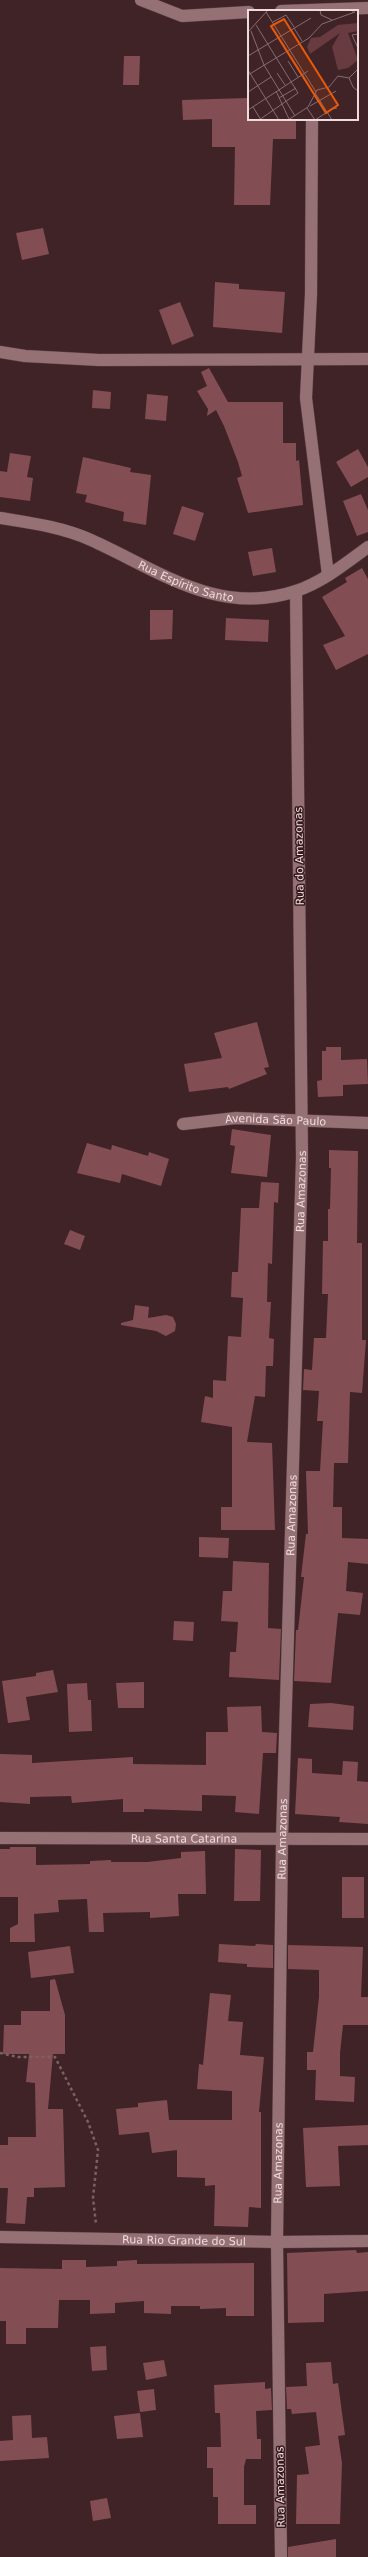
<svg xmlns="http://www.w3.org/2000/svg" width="368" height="2557" font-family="'DejaVu Sans',sans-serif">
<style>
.building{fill:#834d54}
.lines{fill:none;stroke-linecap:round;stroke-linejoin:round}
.minor-casing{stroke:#5a4144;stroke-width:13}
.path{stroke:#7b6163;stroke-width:2.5;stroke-dasharray:3 3;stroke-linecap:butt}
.minor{stroke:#957175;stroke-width:12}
.labels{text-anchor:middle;stroke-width:3;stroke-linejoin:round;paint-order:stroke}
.street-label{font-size:11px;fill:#efdbdc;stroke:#35191d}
.inset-road{fill:none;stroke:#866d6f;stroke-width:1}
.view{fill:#e8590c;fill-opacity:0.15;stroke:#e8590c;stroke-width:2}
.inset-edge{fill:none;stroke:#efdbdc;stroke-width:2}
</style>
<rect width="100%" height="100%" fill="#402326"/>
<!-- building -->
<g class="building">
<path d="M124,56H140L139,85H123Z"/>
<path d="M247,98L248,119H296V139H273L270,205H234L235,147H212V119L183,120L182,100Z"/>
<path d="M43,228L49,254L22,260L16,233Z"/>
<path d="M215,282L239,284V289L285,292L282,333L213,327Z"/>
<path d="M180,302L194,336L172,345L159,310Z"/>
<path d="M209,368L228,402H283V443H296V461L299,460L303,505L248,513L237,478L242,476L238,462L224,426L216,410L207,416L208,409L197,391L207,386L201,372Z"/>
<path d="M93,390L111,392L110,409L92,408Z"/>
<path d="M147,394L168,396L166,421L145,419Z"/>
<path d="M358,449L368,467V477L351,487L336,462Z"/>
<path d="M10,453L31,456L27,477L33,478L30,501L0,497V471L7,472Z"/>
<path d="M83,457L131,468L130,472L151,475L146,525L123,521L124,512L85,502L87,495L76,493Z"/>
<path d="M361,494L368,510V532L357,536L343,501Z"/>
<path d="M182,506L204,513L195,541L173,534Z"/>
<path d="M272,548L276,572L253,576L248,552Z"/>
<path d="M362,568L368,579V654L336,670L323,645L345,636L322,597L347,582L345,578Z"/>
<path d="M150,610H173L172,639L150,640Z"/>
<path d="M226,618L269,620L268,642L225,640Z"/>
<path d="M257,1022L269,1067L264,1068L267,1074L229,1089L228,1087L189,1092L184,1064L222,1058L214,1033Z"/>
<path d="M326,1047H341V1060L367,1059L368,1084L343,1085V1096L318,1097L317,1081L322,1080V1051H326Z"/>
<path d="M232,1129L271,1135L267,1177L231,1173L235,1146L230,1145Z"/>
<path d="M87,1143L111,1150L112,1145L148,1156L149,1152L169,1159L161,1186L122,1174L120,1183L77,1173Z"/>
<path d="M329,1150L358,1151L357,1243H362V1340H366L362,1393L350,1392L348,1463H334L333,1507H342V1538L368,1539V1564L348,1562L346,1591L363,1593L360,1615L338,1613L331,1683L294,1681L296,1630H298L304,1577H301L306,1534H308L306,1471H320L323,1421H317L319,1391L303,1390L304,1369L312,1370L314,1338H326L328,1294H322L323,1241H328V1209H330L331,1168H329Z"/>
<path d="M261,1182L279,1183L278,1203L274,1202L272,1264L268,1263L267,1302H271L269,1338L274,1339L273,1366H266L265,1397L255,1396L247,1442L272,1443L275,1530H221V1507H232V1427L201,1422L205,1396L213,1398V1380L226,1381L228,1336L241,1337L243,1298L231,1297L232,1272H238L241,1208H259Z"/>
<path d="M70,1230L85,1236L80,1250L64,1244Z"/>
<path d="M135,1305L149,1307L148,1318L166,1315L173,1317L176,1324L175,1331L166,1336L156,1331L121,1325V1323L133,1320Z"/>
<path d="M199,1537L229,1538L228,1558L199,1557Z"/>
<path d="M233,1561L269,1563L268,1628L281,1629L279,1680L229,1677L230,1652H236L238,1622L221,1621L223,1591H232Z"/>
<path d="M174,1621L194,1622L193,1641L173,1640Z"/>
<path d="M53,1670L58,1692L26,1697L30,1720L8,1723L2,1681L36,1676V1673Z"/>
<path d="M144,1682V1708H118L116,1683Z"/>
<path d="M87,1683L88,1700H91L92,1731L69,1732L67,1684Z"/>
<path d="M331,1703L354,1706L353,1730L308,1727L310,1704Z"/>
<path d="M261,1706L262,1732L277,1733L276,1753H263L259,1814L235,1812L236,1796L202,1795V1811L144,1809V1812H123V1799L72,1803L71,1796L30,1797V1804L0,1802V1754L32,1755V1763L133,1757V1764L206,1765V1732H228L227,1707Z"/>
<path d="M298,1758L312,1759V1773L342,1775L343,1761L358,1762L357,1781L368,1782V1824L339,1822L340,1817L295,1814Z"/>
<path d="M10,1847H36V1865L90,1864V1861L111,1860V1862H147L181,1858V1852L205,1851L206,1894H178L179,1916L150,1918V1912L103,1913L104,1932H89L87,1899L58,1900L59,1912L34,1914L35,1942H10V1928L18,1924V1897H0V1849H10Z"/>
<path d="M235,1849L261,1850L260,1901H234Z"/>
<rect x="342" y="1877" width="22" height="41"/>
<path d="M219,1944L255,1946L256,1944L273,1945V1968L247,1967V1964L218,1962Z"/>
<path d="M288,1945L363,1947L361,1997H368V2025H343L340,2053V2076L355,2077L354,2102L315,2100L316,2070H307V2052H313L319,1997V1970L288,1969Z"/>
<path d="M70,1946L74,1973L31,1978L28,1952Z"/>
<path d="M55,1979L65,2015V2054H53L48,2109H63L65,2187L34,2188V2197H27L25,2224L6,2223L8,2188H0V2145H8V2137H36L35,2083L26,2082L29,2054H3L4,2025H21V2011H50V1980Z"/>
<path d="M210,1993L231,1995L228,2021L243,2022L240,2055L264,2057L259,2112H261V2208L249,2207L248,2227L214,2226L215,2185L205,2186V2178L177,2177V2150L152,2153L149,2132L119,2135L116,2109L138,2107V2103L167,2100L169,2120H232V2091L197,2089L199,2064L203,2065Z"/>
<path d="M368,2125V2145L338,2146L340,2186L306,2187L303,2128Z"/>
<path d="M356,2250L357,2253L368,2252V2291L324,2294V2322L288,2323L287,2253Z"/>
<path d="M62,2260H86V2267L117,2266V2261L137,2260V2264L254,2263V2316H226V2308L200,2309V2306H171V2314L144,2313V2301L115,2303V2313L90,2314V2300H59L58,2328H26V2344H6V2321H0V2268L62,2269Z"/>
<path d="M106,2346L107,2370L92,2371L90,2347Z"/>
<path d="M164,2360L167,2376L146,2380L143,2363Z"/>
<path d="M331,2362L333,2384L338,2383L345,2435L338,2436L342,2463L340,2524H296L297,2475L309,2474L305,2447L320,2445L316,2412L292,2414L291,2409H287L286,2387L307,2386L306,2363Z"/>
<path d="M265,2382V2389L271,2388L272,2410L256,2411L257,2439H261V2459H246L244,2467V2505H256V2524H218V2497H213V2468H207V2447H221L220,2413H215L214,2385Z"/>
<path d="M154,2389L156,2410L140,2412L137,2391Z"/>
<path d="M140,2413L143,2437L117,2439L114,2416Z"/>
<path d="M31,2415L32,2438L47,2437L49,2458L0,2461V2441L13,2440L12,2416Z"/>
<path d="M107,2498L111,2518L93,2521L90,2501Z"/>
<path d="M336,2539V2557H288V2547Z"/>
</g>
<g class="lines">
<!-- minor casing -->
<g class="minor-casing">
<g id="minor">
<path d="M141,0L182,16L249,12"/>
<path d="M281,11L368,8"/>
<path d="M312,119L311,294L306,398L328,575"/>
<path d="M0,352L25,356L99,360L368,359"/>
<path id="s1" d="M0,518C31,523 62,527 91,540C158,570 218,617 296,591C323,582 346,563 368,547"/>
<path id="s2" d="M183,1124L236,1118L368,1123"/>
<path id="s3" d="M0,1838L368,1839"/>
<path id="s4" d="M0,2237L277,2242L368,2241"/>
<path id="s5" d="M281,2557L277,2242L282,1839L302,1158L296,591"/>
</g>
</g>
<!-- path -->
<path class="path" d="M0,2053L18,2057H55L57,2061L88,2122L98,2150L93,2198L96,2224"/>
<!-- minor -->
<use href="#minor" class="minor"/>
</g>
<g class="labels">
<!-- street labels -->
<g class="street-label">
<text dy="4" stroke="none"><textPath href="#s1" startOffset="198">Rua Espírito Santo</textPath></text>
<text transform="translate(299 856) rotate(-91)" y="4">Rua do Amazonas</text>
<text dy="4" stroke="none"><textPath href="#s2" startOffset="93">Avenida São Paulo</textPath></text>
<text dy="4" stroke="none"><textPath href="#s5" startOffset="1366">Rua Amazonas</textPath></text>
<text dy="4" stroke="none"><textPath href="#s5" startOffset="1042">Rua Amazonas</textPath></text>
<text dy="4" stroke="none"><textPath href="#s3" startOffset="184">Rua Santa Catarina</textPath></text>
<text dy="4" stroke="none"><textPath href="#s5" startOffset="718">Rua Amazonas</textPath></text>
<text dy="4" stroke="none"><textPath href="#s5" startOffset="394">Rua Amazonas</textPath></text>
<text dy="4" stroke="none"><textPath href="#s4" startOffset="184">Rua Rio Grande do Sul</textPath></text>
<text transform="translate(280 2487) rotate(-91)" y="4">Rua Amazonas</text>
</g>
</g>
<!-- overview -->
<g transform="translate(248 10)">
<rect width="110" height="110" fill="#402326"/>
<path d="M110,13V21L100,23L110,50L100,58L90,60L84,37L92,23L62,44L59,37L63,28L72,27L90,15Z" fill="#683b41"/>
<path class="inset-road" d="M72,0L73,5L84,10M18,2L68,82M25,12L38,5L46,17M8,15L50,83L11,110M46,18L54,31M3,21L16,55L47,106M0,22L20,0M110,24L104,25L110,38M0,46L63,8M40,51L50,67M0,60L31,110M29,63L37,75M0,65L61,28L74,14L107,2H104M101,68L105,77L110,81M101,68L110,59M28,81L41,109M0,82L23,67M67,83L84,110M31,88L48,78M62,96L88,81M5,97L13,110M59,98L67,110M0,100L60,61M40,110L60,97L69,80L81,77L90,66L101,68M67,110L84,99L89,98"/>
<path class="view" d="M36,9L90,95L78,103L23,16Z"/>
<rect width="110" height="110" class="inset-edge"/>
</g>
</svg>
